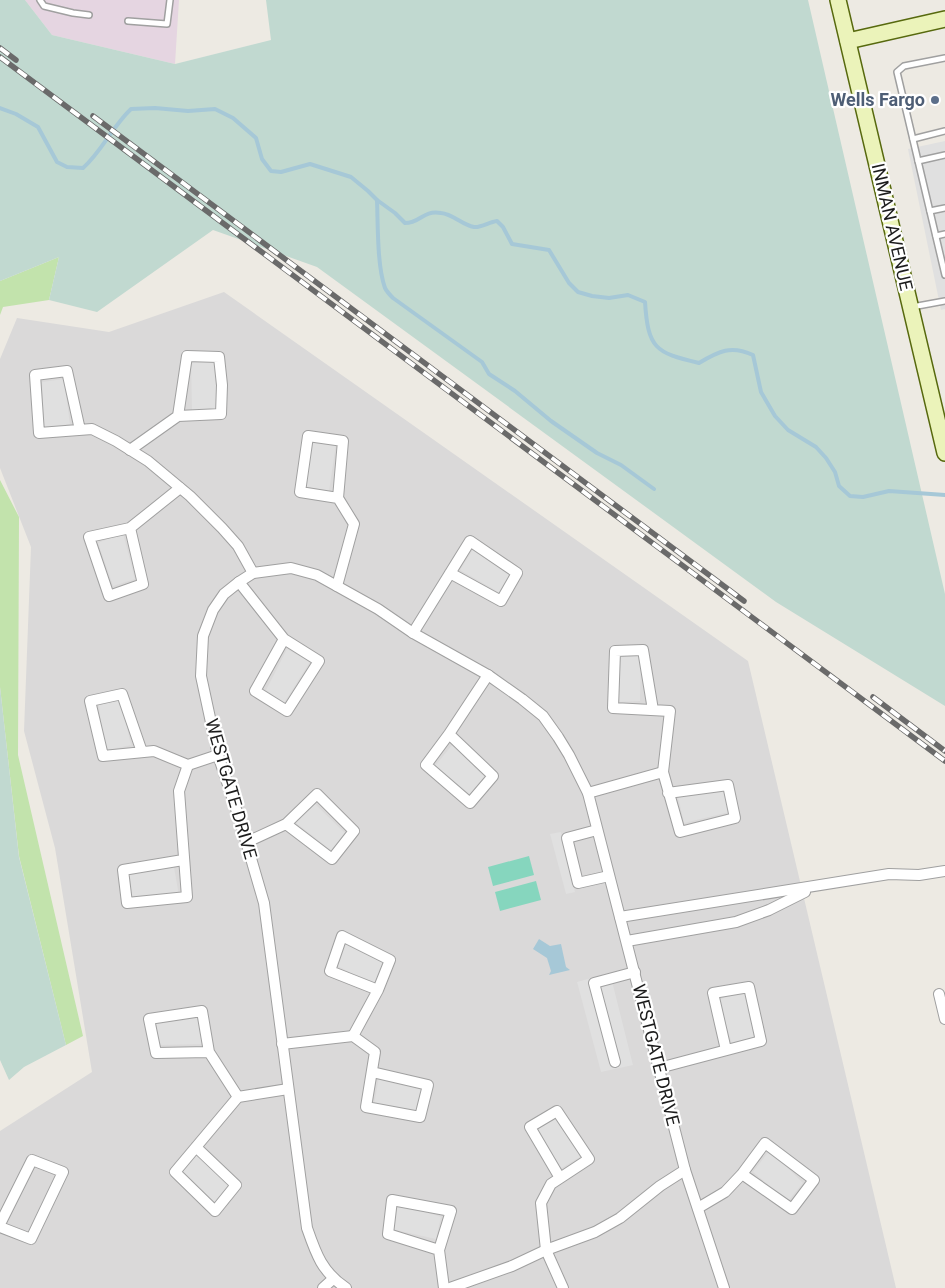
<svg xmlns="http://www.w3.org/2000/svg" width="945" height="1288" font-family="Roboto,sans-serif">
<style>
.residential{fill:#dad9d9}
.industrial{fill:#e5d5e1}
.grass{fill:#c2e3ac}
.wetland{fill:#c1d9d0}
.pitch{fill:#86d6be}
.parking{fill:#e0e0e0}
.water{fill:#a6c8d7}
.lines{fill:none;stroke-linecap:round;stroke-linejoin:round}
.stream{stroke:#a6c8d7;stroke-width:4}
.lane-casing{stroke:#a0a0a0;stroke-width:8}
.street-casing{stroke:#a0a0a0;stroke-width:12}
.secondary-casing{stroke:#57690e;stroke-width:18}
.lane{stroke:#fff;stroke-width:5}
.street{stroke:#fff;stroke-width:10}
.secondary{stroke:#ebf3ba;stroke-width:15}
.rail-casing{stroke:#6a6a6a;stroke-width:5.5}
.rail{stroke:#fff;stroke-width:4;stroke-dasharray:11;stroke-linecap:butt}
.service-dot{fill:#5c6f8a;stroke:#fff;stroke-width:2}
.labels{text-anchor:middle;stroke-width:4.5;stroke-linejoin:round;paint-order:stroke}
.service-label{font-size:18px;font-weight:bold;fill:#4e5e75;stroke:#fff;text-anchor:end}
.street-label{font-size:18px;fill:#1c1c1c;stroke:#fff}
</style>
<rect width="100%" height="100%" fill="#edeae3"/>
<!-- residential -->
<path class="residential" d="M224,292L748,661L896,1288H0V1131L92,1072L55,848L24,731L31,547L0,468V359L17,318L109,332Z"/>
<!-- industrial -->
<path class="industrial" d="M25,0H179L175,64L52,35Z"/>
<!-- grass -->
<g class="grass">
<path d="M59,257L49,300L3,307L0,315V281Z"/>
<path d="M0,480L19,517L18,755L83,1036L66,1045L19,856L0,687Z"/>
</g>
<!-- wetland -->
<g class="wetland">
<path d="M0,0H25L52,35L175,64L271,40L266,0H808L945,594V706L776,602L317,267L213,230L97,312L49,300L59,257L0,281Z"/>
<path d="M0,687L19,857L66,1045L24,1067L9,1080L0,1060Z"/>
</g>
<!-- pitch -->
<g class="pitch">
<path d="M529,856L534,875L493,886L488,867Z"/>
<path d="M536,881L541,900L500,911L495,892Z"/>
</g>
<!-- parking -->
<g class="parking">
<path d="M945,141V309L941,310L908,149Z"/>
<path d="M215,361L217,410L192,412L191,363Z"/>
<path d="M64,379L70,424L44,428L42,382Z"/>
<path d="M313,439L336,444L329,492L305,486Z"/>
<path d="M123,533L135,579L113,586L98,543Z"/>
<path d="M474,548L513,572L500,593L460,570Z"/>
<path d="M287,649L310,662L284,703L266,690Z"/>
<path d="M641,654L640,701L618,702L614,656Z"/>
<path d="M121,700L131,745L104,751L99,705Z"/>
<path d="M452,745L485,777L471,795L435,766Z"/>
<path d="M724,790L729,812L684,823L678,797Z"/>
<path d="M312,801L346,834L332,851L296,823Z"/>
<path d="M561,832L575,892L566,894L550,834Z"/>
<path d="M174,867L179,895L132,897L129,874Z"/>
<path d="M342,943L385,960L375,986L334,964Z"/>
<path d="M610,973L633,1065L601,1072L577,982Z"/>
<path d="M744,991L754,1037L732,1044L718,1000Z"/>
<path d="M201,1017L205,1044L159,1045L156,1023Z"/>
<path d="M379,1077L424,1090L419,1112L374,1104Z"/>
<path d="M560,1115L580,1157L560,1169L537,1129Z"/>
<path d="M770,1150L803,1183L788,1201L753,1172Z"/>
<path d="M197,1153L230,1185L216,1203L180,1174Z"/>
<path d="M397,1203L441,1217L436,1239L391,1229Z"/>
</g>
<!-- water -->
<path class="water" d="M539,939L550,946L561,944L566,967L570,970L549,975L551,971L547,958L533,949Z"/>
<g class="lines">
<!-- stream -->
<g class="stream">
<path d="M0,108L16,114L38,127L57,162L67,167L83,168C102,151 112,127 131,109L155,108L188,111L215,109L233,118L256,138L262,159L271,171L281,172L310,164L351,177L368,191L377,200L395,213L405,223C421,223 422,210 441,213C453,214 462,225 474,227C481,228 489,222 497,221L503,227L512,244L549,250L569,283L578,292L592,296L609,298L628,295L645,302C648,348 655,353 699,363C719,351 731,345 753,355L761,392L775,416L788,430L816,447L826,458L835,472L839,486L850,496L863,497L889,491L945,495"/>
<path d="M377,200C378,225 377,266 385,288C387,292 390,295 393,298L482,362L489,374L515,391L551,421L597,453L621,465L654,489"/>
</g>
<!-- lane casing -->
<g class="lane-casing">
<g id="lane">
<path d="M40,0L44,6L73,13L89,15"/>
<path d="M128,21L167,24L170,0"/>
<path d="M945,58L904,66L897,72L945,275"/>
<path d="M913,139L945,131"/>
<path d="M918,161L945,155"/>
<path d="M930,211L945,208"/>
<path d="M936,236L945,234"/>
<path d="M912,307L945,301"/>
</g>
</g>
<!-- street casing -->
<g class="street-casing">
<g id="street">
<path d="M80,430L67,371L35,375L39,433L92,429L116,441L148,461L190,496L222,528L238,546L253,573"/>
<path d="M130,450L178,416L221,414L222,385L219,357L187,356L178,416"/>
<path d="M130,528L89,537L109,596L143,584L130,528L180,488"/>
<path d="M239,582L284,639L255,691L287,711L319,661L284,639"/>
<path d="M337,586L354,524L338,498L300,492L308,436L343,441L338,498"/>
<path d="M413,633L470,541L517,573L501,601L450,573"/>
<path d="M653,710L643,650L615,651L613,708L670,711L663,772"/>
<path d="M449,734L493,776L470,803L426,765L449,734L488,675"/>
<path d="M142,752L122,694L90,701L103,756L154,751L188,765L218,755"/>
<path d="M588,793L663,772L680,832L735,818L728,785L668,793"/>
<path d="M597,830L567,838L578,883L609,876"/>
<path d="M247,842L286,824L332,859L354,831L317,794L286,824"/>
<path d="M183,860L123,870L127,903L187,897L179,791L188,765"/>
<path d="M620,917L889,874L919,875L945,871"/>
<path d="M627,941L736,922L769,910L805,892"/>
<path d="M939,994L945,1019"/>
<path d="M353,1036L378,990L330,971L342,936L390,960L378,990"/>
<path d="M282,1044L353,1036L375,1052L366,1107L420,1117L428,1085L372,1072"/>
<path d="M209,1052L202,1011L149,1019L156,1053L209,1052L238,1097"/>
<path d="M615,1062L594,983L635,972"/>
<path d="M659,1068L761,1041L749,987L713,993L726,1050"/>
<path d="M196,1147L236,1185L215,1211L175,1172L238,1097L288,1089"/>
<path d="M560,1178L530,1127L557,1111L589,1159L551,1184L541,1203L546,1250L563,1288"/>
<path d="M698,1208L725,1192L742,1174L765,1143L814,1180L792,1209L742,1174"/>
<path d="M0,1224L32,1160L63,1172L31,1239L0,1227"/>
<path d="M439,1250L388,1234L392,1200L451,1211L439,1250L444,1288"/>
<path d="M323,1288L333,1279"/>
<path d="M346,1288C322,1272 316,1254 307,1228L264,903L241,824L218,755L201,676L203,636L213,610L224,594L239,582L253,573L291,568L317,575L378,609L413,633L488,675L522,699L543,716L558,737L569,755L588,793L685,1170L724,1288"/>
<path d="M450,1288L512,1266L546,1250L595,1232L620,1218L660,1186L685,1170"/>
</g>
</g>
<!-- secondary casing -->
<g class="secondary-casing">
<g id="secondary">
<path d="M838,0L945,453"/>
<path d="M848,41L945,19"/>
</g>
</g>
<!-- lane -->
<use href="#lane" class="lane"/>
<!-- street -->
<use href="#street" class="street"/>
<!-- secondary -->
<use href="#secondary" class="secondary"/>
<!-- rail casing -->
<g class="rail-casing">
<g id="rail">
<path d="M0,48L16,60"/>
<path d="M0,57L945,761"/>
<path d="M93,116L744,601"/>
<path d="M873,697L945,751"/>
</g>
</g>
<!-- rail -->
<use href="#rail" class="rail"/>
</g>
<!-- markers -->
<circle class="service-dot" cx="935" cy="100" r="5"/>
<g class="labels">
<!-- service labels -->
<g class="service-label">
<text x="925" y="106">Wells Fargo</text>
</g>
<!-- street labels -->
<g class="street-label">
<text transform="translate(892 227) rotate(77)" y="6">INMAN AVENUE</text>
<text transform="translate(231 789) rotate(74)" y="6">WESTGATE DRIVE</text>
<text transform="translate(656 1055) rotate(76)" y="6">WESTGATE DRIVE</text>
</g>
</g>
</svg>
